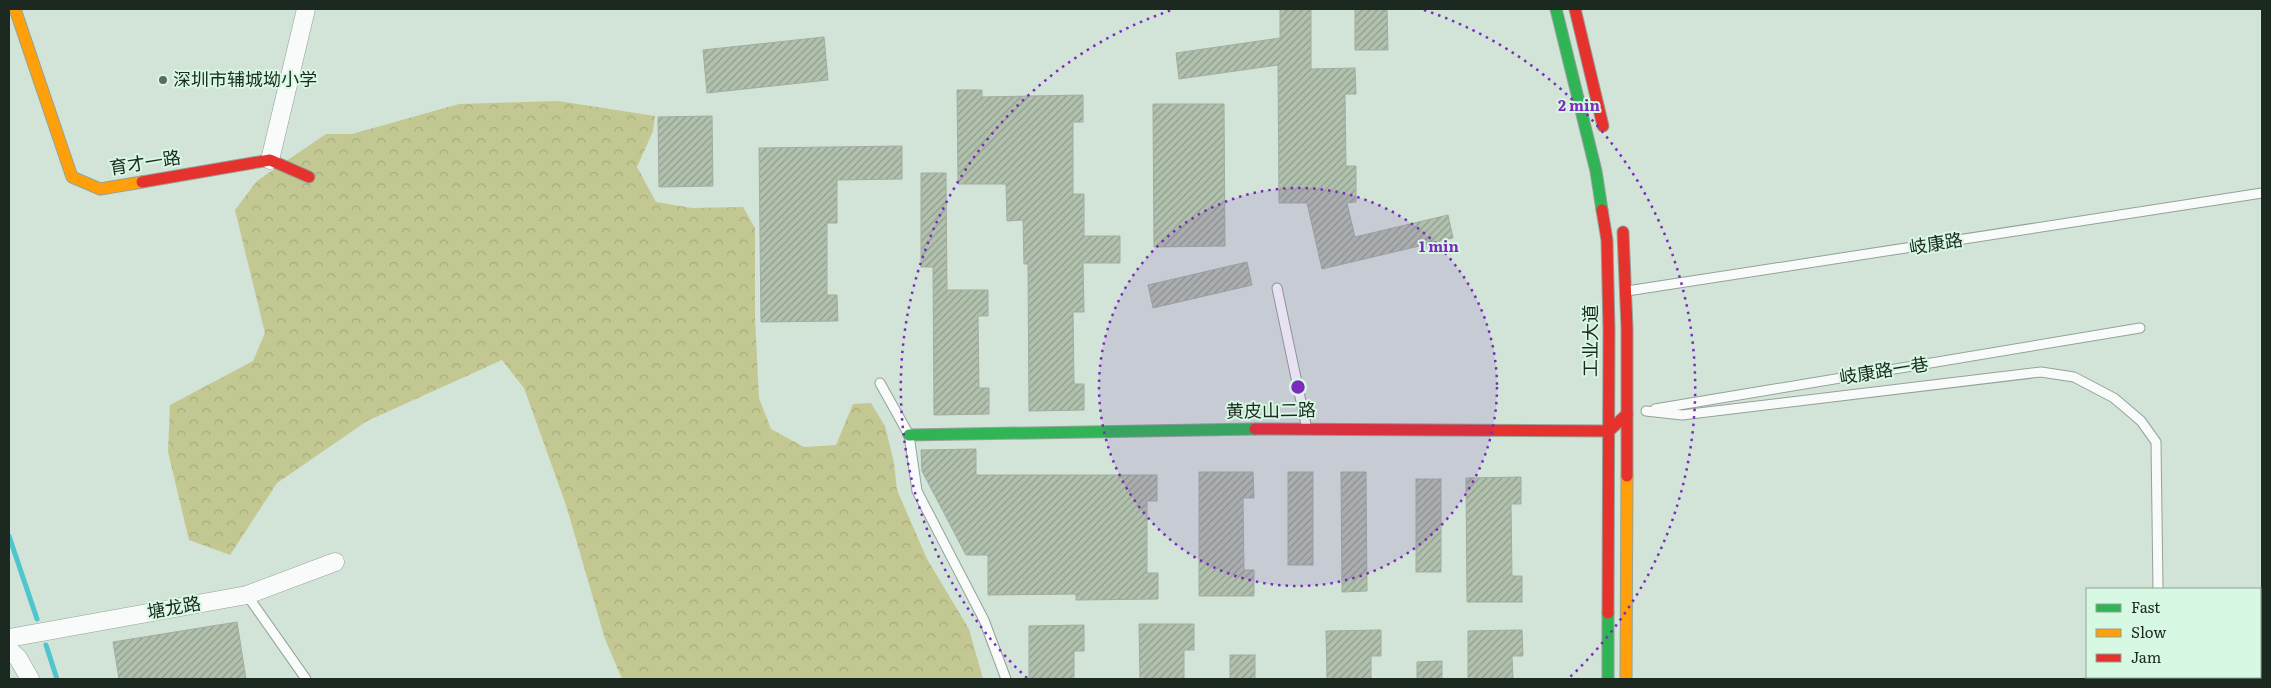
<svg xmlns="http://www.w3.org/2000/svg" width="2271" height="688" font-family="Literata,'Noto Sans SC',serif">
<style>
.forest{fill:url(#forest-crowns)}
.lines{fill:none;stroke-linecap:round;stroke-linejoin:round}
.stream{stroke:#4fc5ce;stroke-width:5}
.building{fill:url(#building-hatch);stroke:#a2ada2}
.lane-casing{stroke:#94a299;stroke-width:11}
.street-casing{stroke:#94a299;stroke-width:19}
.fast-casing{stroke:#94a299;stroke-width:13}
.slow-casing{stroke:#94a299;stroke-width:13}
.jam-casing{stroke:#94a299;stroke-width:13}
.lane{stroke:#f8fbf9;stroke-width:9}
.street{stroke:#f8fbf9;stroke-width:18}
.fast{stroke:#30b455;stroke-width:11}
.slow{stroke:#ff9f0a;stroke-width:11}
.jam{stroke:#e5322d;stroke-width:11}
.ring{fill:none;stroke:#7b2cbf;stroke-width:2.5;stroke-dasharray:2.5 5}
.poi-dot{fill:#5c6a61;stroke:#d7f8e2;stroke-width:2}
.labels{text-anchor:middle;stroke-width:4;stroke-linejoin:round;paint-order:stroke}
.poi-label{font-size:18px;fill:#1c2921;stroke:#d7f8e2;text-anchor:start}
.street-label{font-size:18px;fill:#1c2921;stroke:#d7f8e2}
.centre{fill:#7b2cbf;stroke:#d7f8e2;stroke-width:2.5}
.ring-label{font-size:15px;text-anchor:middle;font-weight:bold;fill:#7b2cbf;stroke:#d7f8e2;stroke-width:4;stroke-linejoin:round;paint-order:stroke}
</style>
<defs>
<pattern id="forest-crowns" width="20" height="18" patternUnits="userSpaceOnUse" patternTransform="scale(1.25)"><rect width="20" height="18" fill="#c3c892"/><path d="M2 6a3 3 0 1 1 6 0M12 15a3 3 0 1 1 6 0" fill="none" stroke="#a7ac7e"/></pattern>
<pattern id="building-hatch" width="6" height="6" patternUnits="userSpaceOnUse" patternTransform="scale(1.25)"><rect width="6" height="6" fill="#b1c1ad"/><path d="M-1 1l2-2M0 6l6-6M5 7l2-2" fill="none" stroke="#8f9d8c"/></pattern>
</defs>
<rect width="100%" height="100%" fill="#d2e3d8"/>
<!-- forest -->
<path class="forest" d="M558,101L655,116L653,131L637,167L656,202L692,208L743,207L755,228V318L759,398L771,429L804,447L836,445L853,404L871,403L885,426L894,463L897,490L927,559L969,629L983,679H622L605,639L566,505L524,388L502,360L367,421L277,483L230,555L189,540L168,452L170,405L253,361L265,333L235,210L257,181L326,134H352L459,104Z"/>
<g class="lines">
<!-- stream -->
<g class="stream">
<path d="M9,536L37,619"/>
<path d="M46,645L57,679"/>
</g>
</g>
<!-- building -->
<g class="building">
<path d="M1280,9H1311V69L1355,68L1356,94H1345L1346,166H1356V202L1347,203L1355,237L1448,215L1453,238L1322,269L1307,203H1279L1278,65L1179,79L1176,53L1280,38Z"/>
<path d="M1355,9H1387L1388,50H1355Z"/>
<path d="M824,37L828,80L707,93L703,50Z"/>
<path d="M957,90H982V97L1083,95V122H1073V194H1084V236H1120V263H1083L1084,312H1073L1074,384H1084V410L1029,411L1028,264H1024L1023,220L1007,221L1006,184H958Z"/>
<path d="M1153,104H1224L1225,246L1154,247Z"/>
<path d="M712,116L713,186L659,187L658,117Z"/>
<path d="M902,146V179L837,180V223H827V295H837L838,321L761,322L759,148Z"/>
<path d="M921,173H946L947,290H988V316H978L979,388H989V414L934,415L933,267H921Z"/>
<path d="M1247,262L1252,285L1153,308L1148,285Z"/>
<path d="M976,449V475H1157V501H1147V573H1158V599L1076,600V594L988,595V555H966L922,471L921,450Z"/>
<path d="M1199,472H1253L1254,498H1243L1244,570H1254V596H1199Z"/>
<rect x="1288" y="472" width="25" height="93"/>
<path d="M1341,472H1366L1367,591L1342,592Z"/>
<path d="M1521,477V504H1511L1512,576H1522V602H1467L1466,478Z"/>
<rect x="1416" y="479" width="25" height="93"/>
<path d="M237,622L246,679H119L113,642Z"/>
<path d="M1139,624H1194V650H1184V679H1140Z"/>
<path d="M1084,625V651H1074V679H1029V626Z"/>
<path d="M1381,630V656H1371V679H1327L1326,631Z"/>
<path d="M1522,630L1523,656H1512L1513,679H1468V631Z"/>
<rect x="1230" y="655" width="25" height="24"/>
<path d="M1442,661V679H1417V662Z"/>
</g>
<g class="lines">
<!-- lane casing -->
<g class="lane-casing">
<g id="lane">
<path d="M1277,288L1306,425"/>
<path d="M1627,291L2262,193"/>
<path d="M880,383L909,435L917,491L984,620L1006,679"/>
<path d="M1655,409L2140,328"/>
<path d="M1646,411L1682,415L2041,372L2074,377L2114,398L2141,421L2156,442L2158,589"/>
<path d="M247,595L306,679"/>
<path d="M2260,623L2262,624"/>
</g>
</g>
<!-- street casing -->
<g class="street-casing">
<g id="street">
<path d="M270,160L306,9"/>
<path d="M9,638L247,595L335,562"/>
<path d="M9,650L18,658L30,679"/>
</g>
</g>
<!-- fast casing -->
<g class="fast-casing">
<g id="fast">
<path d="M1556,9L1596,171L1602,210"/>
<path d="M909,435L1255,429"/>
<path d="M1608,679V613"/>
</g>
</g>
<!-- slow casing -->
<g class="slow-casing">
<g id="slow">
<path d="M15,9L72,177L100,189L142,182"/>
<path d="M1626,679L1627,476"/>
</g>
</g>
<!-- jam casing -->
<g class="jam-casing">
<g id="jam">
<path d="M1575,9L1603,126"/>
<path d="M142,182L270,160L309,177"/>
<path d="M1602,210L1607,240L1609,329L1608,613"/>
<path d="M1623,232L1627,328V476"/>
<path d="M1255,429L1609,431L1627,414"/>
</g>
</g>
<!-- lane -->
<use href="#lane" class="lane"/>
<!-- street -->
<use href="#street" class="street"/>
<!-- fast -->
<use href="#fast" class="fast"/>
<!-- slow -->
<use href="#slow" class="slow"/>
<!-- jam -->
<use href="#jam" class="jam"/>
</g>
<!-- distance rings -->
<circle cx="1298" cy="387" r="199" fill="#7b2cbf" fill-opacity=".12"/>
<g class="ring">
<circle cx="1298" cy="387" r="199"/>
<path d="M1027 678A398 398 0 0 1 1172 10M1424 10A398 398 0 0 1 1569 678"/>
</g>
<!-- markers -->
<circle class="poi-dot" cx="163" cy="80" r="5"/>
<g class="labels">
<!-- poi labels -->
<g class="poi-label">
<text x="173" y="86">深圳市辅城坳小学</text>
</g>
<!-- street labels -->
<g class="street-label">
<text transform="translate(145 163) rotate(-9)" y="6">育才一路</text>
<text transform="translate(1936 244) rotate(-9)" y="6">岐康路</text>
<text transform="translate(1591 341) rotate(-90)" y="6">工业大道</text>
<text transform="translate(1884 371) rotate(-9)" y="6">岐康路一巷</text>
<text transform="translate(1271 411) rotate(-1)" y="6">黄皮山二路</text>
<text transform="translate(174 608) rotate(-10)" y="6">塘龙路</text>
</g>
</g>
<circle cx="1298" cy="387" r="8" class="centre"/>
<g class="ring-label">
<text x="1579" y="111">2 min</text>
<text x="1439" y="252">1 min</text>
</g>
<!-- border -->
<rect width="2271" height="688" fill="none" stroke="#1c2921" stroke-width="20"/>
<!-- legend -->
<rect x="2086" y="588" width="175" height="90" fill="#d7f8e2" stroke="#8ca595"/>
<rect x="2096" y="604" width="25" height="8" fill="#30b455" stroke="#8ca595"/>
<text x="2131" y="613" font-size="15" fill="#1c2921">Fast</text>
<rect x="2096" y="629" width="25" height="8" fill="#ff9f0a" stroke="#8ca595"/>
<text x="2131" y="638" font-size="15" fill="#1c2921">Slow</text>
<rect x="2096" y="654" width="25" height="8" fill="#e5322d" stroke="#8ca595"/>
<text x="2131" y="663" font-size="15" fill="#1c2921">Jam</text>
</svg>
